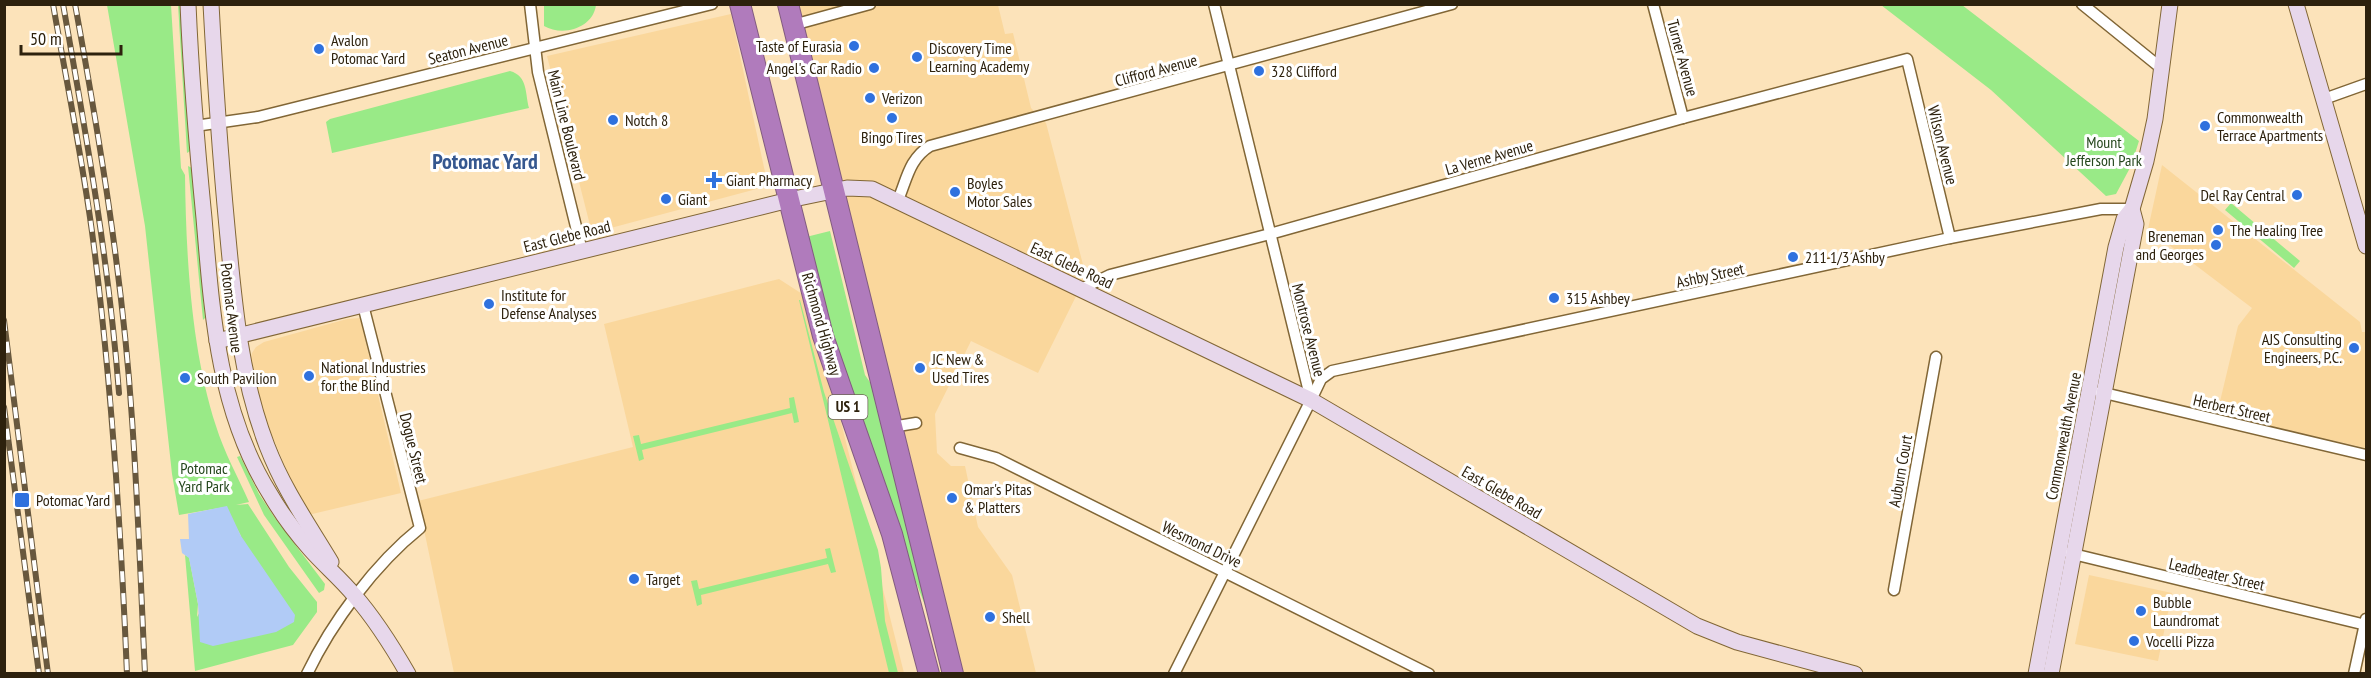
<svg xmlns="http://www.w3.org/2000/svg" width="2371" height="678" font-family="'PT Sans Narrow',sans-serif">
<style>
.built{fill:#fad79c}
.green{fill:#99ea87}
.water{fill:#b1cbf6}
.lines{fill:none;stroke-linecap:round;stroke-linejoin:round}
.street-casing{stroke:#816636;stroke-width:13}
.secondary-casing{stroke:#816636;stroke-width:17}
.highway-casing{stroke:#825c7f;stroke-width:22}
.street{stroke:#fff;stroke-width:10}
.secondary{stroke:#e7d7eb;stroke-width:15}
.highway{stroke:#b07bbc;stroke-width:20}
.rail-casing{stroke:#68583e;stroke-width:6}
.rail{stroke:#fff;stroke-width:4;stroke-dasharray:11;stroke-linecap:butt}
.poi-dot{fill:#2f71de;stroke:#fff;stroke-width:2}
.labels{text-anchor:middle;stroke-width:6;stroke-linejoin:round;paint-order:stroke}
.shield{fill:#fff;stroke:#6c6456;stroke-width:1.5}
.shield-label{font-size:15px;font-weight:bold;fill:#2d210d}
.poi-label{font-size:16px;fill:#2d210d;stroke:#fff;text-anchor:start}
.street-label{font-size:16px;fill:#2d210d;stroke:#fff}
.park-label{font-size:16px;fill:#24461c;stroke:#fff}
.district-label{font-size:22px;font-weight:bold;fill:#35578f;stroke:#fff}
</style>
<rect width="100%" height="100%" fill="#fce3ba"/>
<!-- built -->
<g class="built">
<path d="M794,5H998L1005,34L1013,33L1031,108L1046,123L1086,276L1038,373L971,341L935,414L937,453L951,466H965L978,527L1012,575L1036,673H961Z"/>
<path d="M731,14L768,186L592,233L547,56Z"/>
<path d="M2162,165L2360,322L2362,332H2366V448L2217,414L2238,326L2252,308L2148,229Z"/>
<path d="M779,279L810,299L904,673H454L418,501L633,447L604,324Z"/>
<path d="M360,318L401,493L308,515L298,497L266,421L250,362L252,353L256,347L264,342L347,319Z"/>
<path d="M2089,575L2172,593L2158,661L2075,644Z"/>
</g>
<!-- green -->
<g class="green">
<path d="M107,5H171L181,168L185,175C186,255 191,350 216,426C224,452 238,477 249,502L236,505L248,504L289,567L317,602V612L293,645L195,671L185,555L189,557L198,604L197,617L241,536L225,507L179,515L172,474L145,226Z"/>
<path d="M178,5H181L190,151L187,153Z"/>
<path d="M544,5H596C593,28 563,37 544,26Z"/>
<path d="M1881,5H1962L2139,141L2131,166L2116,194L2106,196L1991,90Z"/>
<path d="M510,71C528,76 525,93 529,108L332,153L326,122L330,119Z"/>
<path d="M188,166L192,168L205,318L203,320Z"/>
<path d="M2231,203L2300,261L2294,268L2225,210Z"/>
<path d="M830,231L865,375L876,391L930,618C881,494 840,366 806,237Z"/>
<path d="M799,300H800L824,392L878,550L881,568L885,621L898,673H889Z"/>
<path d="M794,397L799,422L794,423L792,413L642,450L644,459L639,461L633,436L639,435L641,444L790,408L789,398Z"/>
<path d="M240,456L259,494L275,518L325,584L324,590L319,593L264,515L237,457Z"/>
<path d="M830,548L836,572L831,573L828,564L701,595L702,604L697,606L691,581L697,580L699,589L827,558L825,549Z"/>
</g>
<!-- water -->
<path class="water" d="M227,506L241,536L295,615L294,622L276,632L213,646L200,642L198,604L189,558L182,553L180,539H189L188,514Z"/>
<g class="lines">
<!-- street casing -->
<g class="street-casing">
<g id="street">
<path d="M530,4L538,72L582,251"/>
<path d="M1653,4L1683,118"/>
<path d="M2082,4L2161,68"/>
<path d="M793,25L870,4"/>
<path d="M2324,99L2366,84"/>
<path d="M195,126L258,117L712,4"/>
<path d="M898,200C907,179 909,159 930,146L1452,4"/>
<path d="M1081,289L1110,275L1270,234L1683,118L1907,59L1950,238"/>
<path d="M2100,392L2366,455"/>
<path d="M1311,400L1321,379L1332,371L1950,238L2101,209H2132"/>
<path d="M892,427L916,423"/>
<path d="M960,448L996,458L1429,674"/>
<path d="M2069,553L2366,625"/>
<path d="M1894,590L1936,357"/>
<path d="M307,674C332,622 375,564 420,528L363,305"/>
<path d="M1174,674L1311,400L1214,4"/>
<path d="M2354,674L2366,619"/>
</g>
</g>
<!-- secondary casing -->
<g class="secondary-casing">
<g id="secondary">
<path d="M188,4C191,76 197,147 204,218C212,313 218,411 270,494C281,513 295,532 310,549C324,565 340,578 354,595C375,619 392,646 408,674"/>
<path d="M211,4C215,79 220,153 227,227C234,302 240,376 267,446C284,490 307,522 331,562"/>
<path d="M2296,4L2366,246"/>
<path d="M217,341L789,200L847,188L872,189L1311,400L1697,626L1737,642L1855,674"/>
<path d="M2036,674L2116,247L2124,219L2132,209L2146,161L2155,119L2170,4"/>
<path d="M2051,674L2136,224L2132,209"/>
</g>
</g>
<!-- highway casing -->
<g class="highway-casing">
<g id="highway">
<path d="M740,4L823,336L892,534L929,674"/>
<path d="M788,4L953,674"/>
</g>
</g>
<!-- street -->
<use href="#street" class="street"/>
<!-- secondary -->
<use href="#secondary" class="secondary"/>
<!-- highway -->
<use href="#highway" class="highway"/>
<!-- rail casing -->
<g class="rail-casing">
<g id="rail">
<path d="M53,4C67,85 84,166 94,247C112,389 121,531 127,674"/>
<path d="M63,4C86,134 109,262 119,393"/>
<path d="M75,4C100,141 123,280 132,419C138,504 141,589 145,674"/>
<path d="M4,320L48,674"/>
<path d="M4,407L39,674"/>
</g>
</g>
<!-- rail -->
<use href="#rail" class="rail"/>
</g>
<!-- markers -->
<g class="poi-dot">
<circle cx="854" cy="46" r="6"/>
<circle cx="319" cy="49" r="6"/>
<circle cx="917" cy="57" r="6"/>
<circle cx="874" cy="68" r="6"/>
<circle cx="1259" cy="71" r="6"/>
<circle cx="870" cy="98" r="6"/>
<circle cx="892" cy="118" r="6"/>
<circle cx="613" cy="120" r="6"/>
<circle cx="2205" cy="126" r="6"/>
<path d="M711 171h6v6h6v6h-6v6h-6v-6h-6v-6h6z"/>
<circle cx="955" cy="192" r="6"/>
<circle cx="2297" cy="195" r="6"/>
<circle cx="666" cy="199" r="6"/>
<circle cx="2218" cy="230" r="6"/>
<circle cx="2216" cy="245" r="6"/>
<circle cx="1793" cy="257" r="6"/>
<circle cx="1554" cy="298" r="6"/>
<circle cx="489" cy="304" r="6"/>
<circle cx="2354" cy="348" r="6"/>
<circle cx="920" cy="368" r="6"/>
<circle cx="309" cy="376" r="6"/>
<circle cx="185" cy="378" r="6"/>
<circle cx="952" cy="498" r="6"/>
<rect x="14" y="492" width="16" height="16" rx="3"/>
<circle cx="634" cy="579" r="6"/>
<circle cx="2141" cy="611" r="6"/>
<circle cx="990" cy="617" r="6"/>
<circle cx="2134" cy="641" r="6"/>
</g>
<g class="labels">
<!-- shield labels -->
<rect class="shield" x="828.5" y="395" width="39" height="24" rx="4.5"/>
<g class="shield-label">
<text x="848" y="412">US 1</text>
</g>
<!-- poi labels -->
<g class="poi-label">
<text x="331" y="46">Avalon<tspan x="331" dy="18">Potomac Yard</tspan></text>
<text x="842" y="52" text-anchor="end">Taste of Eurasia</text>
<text x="929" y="54">Discovery Time<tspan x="929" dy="18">Learning Academy</tspan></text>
<text x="862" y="74" text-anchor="end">Angel's Car Radio</text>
<text x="1271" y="77">328 Clifford</text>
<text x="882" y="104">Verizon</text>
<text x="2217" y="123">Commonwealth<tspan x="2217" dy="18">Terrace Apartments</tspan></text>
<text x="625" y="126">Notch 8</text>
<text x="892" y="143" text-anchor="middle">Bingo Tires</text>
<text x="726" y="186">Giant Pharmacy</text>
<text x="967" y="189">Boyles<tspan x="967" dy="18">Motor Sales</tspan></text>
<text x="2285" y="201" text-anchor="end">Del Ray Central</text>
<text x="678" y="205">Giant</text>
<text x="2230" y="236">The Healing Tree</text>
<text x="2204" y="242" text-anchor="end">Breneman<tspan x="2204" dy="18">and Georges</tspan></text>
<text x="1805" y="263">211 1/3 Ashby</text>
<text x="501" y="301">Institute for<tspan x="501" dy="18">Defense Analyses</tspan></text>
<text x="1566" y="304">315 Ashbey</text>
<text x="2342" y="345" text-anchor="end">AJS Consulting<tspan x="2342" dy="18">Engineers, P.C.</tspan></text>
<text x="932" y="365">JC New &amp;<tspan x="932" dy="18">Used Tires</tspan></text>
<text x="321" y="373">National Industries<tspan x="321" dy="18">for the Blind</tspan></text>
<text x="197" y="384">South Pavilion</text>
<text x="964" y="495">Omar's Pitas<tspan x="964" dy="18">&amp; Platters</tspan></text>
<text x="36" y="506">Potomac Yard</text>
<text x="646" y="585">Target</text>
<text x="2153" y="608">Bubble<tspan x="2153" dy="18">Laundromat</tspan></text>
<text x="1002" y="623">Shell</text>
<text x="2146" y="647">Vocelli Pizza</text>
</g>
<!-- street labels -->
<g class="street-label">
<text transform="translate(468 49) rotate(-14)" y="6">Seaton Avenue</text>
<text transform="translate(1683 58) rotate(75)" y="6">Turner Avenue</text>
<text transform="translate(1156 70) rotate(-15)" y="6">Clifford Avenue</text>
<text transform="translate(567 125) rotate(76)" y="6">Main Line Boulevard</text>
<text transform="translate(1943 145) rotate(76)" y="6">Wilson Avenue</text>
<text transform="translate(1489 157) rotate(-16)" y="6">La Verne Avenue</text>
<text transform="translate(567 236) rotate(-14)" y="6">East Glebe Road</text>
<text transform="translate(1072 265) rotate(25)" y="6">East Glebe Road</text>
<text transform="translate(1710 275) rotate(-12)" y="6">Ashby Street</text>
<text transform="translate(232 308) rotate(83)" y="6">Potomac Avenue</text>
<text transform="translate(822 324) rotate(74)" y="6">Richmond Highway</text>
<text transform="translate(1309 330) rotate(76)" y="6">Montrose Avenue</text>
<text transform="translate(2232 408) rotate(13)" y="6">Herbert Street</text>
<text transform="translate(2063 436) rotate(-79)" y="6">Commonwealth Avenue</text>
<text transform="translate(414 448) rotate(76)" y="6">Dogue Street</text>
<text transform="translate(1900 471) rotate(-80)" y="6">Auburn Court</text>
<text transform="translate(1502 492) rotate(30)" y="6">East Glebe Road</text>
<text transform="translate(1202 544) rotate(26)" y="6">Wesmond Drive</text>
<text transform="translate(2217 574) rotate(13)" y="6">Leadbeater Street</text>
</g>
<!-- park labels -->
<g class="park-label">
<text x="2104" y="148">Mount<tspan x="2104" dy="18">Jefferson Park</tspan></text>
<text x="204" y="474">Potomac<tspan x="204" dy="18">Yard Park</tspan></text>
</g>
<!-- district labels -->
<g class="district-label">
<text x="485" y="169">Potomac Yard</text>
</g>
</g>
<!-- border -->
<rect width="2371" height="678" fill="none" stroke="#2d210d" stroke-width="12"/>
<!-- scale -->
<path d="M21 45v9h100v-9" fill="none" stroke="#2d210d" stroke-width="3"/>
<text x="30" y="45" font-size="18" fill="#2d210d" stroke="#ffffff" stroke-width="4.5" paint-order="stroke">50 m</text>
</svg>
